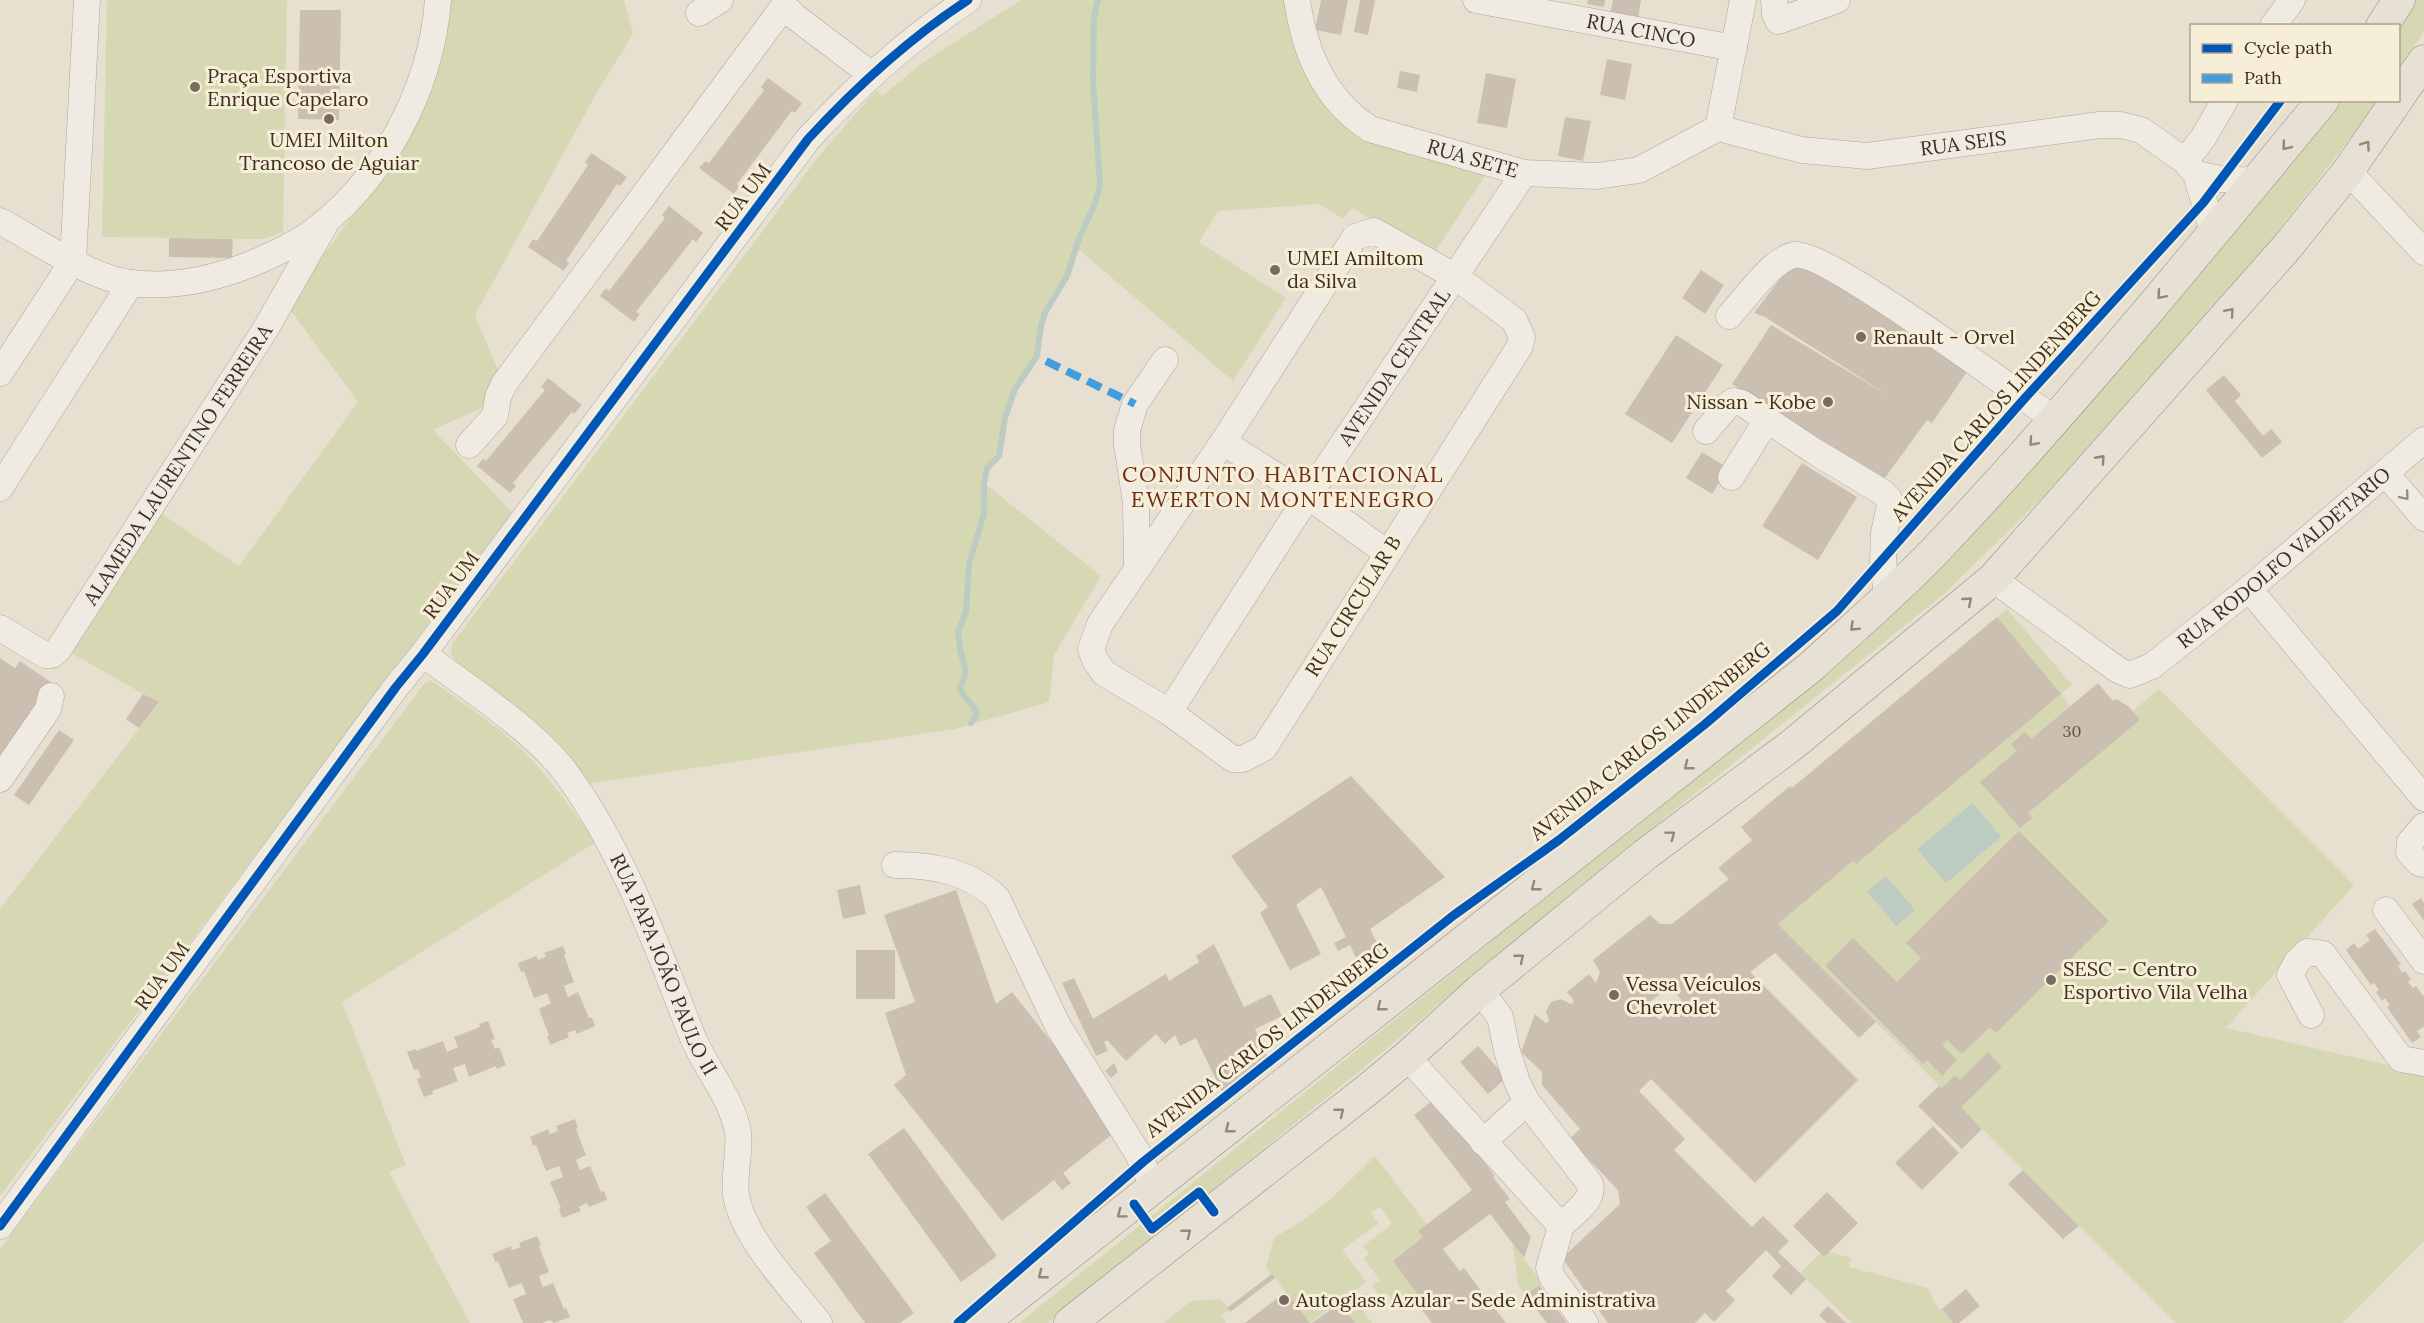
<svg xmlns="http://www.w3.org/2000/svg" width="2424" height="1323" font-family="Lora,serif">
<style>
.green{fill:#d6d7b3}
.water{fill:#bcccc2}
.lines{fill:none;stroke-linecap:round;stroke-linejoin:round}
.stream{stroke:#bcccc2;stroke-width:6}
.building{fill:#cbbfb2;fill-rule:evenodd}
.minor-casing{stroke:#ada599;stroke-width:27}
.major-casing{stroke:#928b80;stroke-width:33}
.minor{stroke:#efebe3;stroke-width:26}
.major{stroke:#e6e1d4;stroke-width:32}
.quiet{stroke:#3f9de0;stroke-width:8;stroke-dasharray:15 8;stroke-linecap:butt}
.cycleway-casing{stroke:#f7eed8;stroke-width:13}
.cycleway{stroke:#0057b8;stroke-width:9}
.oneway{stroke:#92887a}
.oneway2{stroke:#968c82}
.poi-dot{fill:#786c5e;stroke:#f7eed8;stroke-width:2}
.labels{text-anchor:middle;stroke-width:6;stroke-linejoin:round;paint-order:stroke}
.number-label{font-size:16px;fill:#605244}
.street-label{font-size:20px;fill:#3d2e20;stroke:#f7eed8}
.poi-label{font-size:20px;fill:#3d2e20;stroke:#f7eed8;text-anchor:start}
.quarter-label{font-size:22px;letter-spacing:1.5px;fill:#6b2e1e;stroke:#f7eed8}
</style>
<rect width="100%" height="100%" fill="#e7e0d1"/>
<!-- green -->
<g class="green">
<path d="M107,0H287L283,232L264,239L102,237Z"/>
<path d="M448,0H624L633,34L596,94L475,315L498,370L492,403L433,430L512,512L0,1196V909L159,703L66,650L153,508L239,566L358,402L287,305L390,164Z"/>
<path d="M1021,0H1285L1303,71L1317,95L1332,116L1354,133L1486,174L1433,255L1352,208L1343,219L1319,204L1218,211L1199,242L1286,298L1233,381L1077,248L1067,276L1045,313L1041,326L1037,356L1015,389L1005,418L999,456L987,468L984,483L1101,576L1054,655L1049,702L955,729L587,784L518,712L455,661L451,654L452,644L819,156L876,90L882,96L922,63Z"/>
<path d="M2412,0H2424V32L2399,69L2398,26Z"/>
<path d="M2335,101H2377L2355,132L2265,248L2044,496L1943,595L1569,895L1367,1065L1048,1323H1019L1772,715Z"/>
<path d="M2007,609L2072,685L2061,694L2070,706L2113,701L2116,699L2133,711L2159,689L2354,885L2226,1028L2424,1073V1241L2343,1323H2176L1778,924L1853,861L1792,788Z"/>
<path d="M429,681L435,683C463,704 494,723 520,748C549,776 572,810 596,842L342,1002L406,1165L389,1172L470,1323H0V1249L424,684Z"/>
<path d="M1375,1156L1427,1225L1423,1237L1393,1261L1421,1299L1402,1312L1387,1293L1381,1297L1372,1286L1380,1280L1363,1258L1369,1254L1363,1246L1392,1224L1380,1207L1371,1213L1378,1223L1342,1250L1366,1282L1310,1323L1266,1267L1274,1238L1302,1221L1330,1200Z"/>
<path d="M1513,1244L1542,1283L1525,1295L1518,1285Z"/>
<path d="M1829,1252L1851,1258L1849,1267L1928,1288L1938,1309H1942L1953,1323H1852L1800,1273L1821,1253L1824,1257Z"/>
<path d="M1365,1292L1373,1303L1363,1311L1372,1323H1355L1344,1308Z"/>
<path d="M1221,1299L1229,1310L1221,1316L1226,1323H1164L1191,1301Z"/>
</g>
<!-- water -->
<g class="water">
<path d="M1973,803L2001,837L1946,883L1917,849Z"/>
<path d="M1886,876L1915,910L1896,926L1867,891Z"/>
</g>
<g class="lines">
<!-- stream -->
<path class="stream" d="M971,723L977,715C974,702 964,700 960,689L966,672L960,649L958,632L966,612L969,564L984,514V483L987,468L999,456L1005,418L1015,389L1037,356L1041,326L1045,313L1067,276L1080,236L1095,204L1100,184L1093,82L1094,17L1098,0"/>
</g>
<!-- building -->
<g class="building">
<path d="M1321,0H1348L1341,35L1315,30Z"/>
<path d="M1360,0H1375L1368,35L1354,32Z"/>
<path d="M1588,0H1605L1604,7L1587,4Z"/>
<path d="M1613,0H1641L1638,19L1610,14Z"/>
<path d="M300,10H341L339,120L298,119Z"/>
<path d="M1607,59L1632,64L1625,100L1600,95Z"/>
<path d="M1400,71L1420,75L1417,92L1397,88Z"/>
<path d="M1486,73L1516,79L1507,128L1477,123Z"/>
<path d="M768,78L802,103L795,113L792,111L737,184L740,186L734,194L699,168L705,161L709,163L764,90L761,87Z"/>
<path d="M1565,117L1591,121L1583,161L1558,156Z"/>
<path d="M591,153L627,177L620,186L617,184L566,261L569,263L564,271L528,247L533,239L537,241L588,165L585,162Z"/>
<path d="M669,206L703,233L696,242L693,239L636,312L640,314L634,322L600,296L606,288L609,291L665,218L662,215Z"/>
<path d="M169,238L233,239L232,258L169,257Z"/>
<path d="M1798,255L1971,366L1932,423L1927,420L1882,482L1732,384L1771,325L1891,397L1765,317L1754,313Z"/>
<path d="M1701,270L1724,285L1705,314L1682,298Z"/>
<path d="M1676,335L1723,365L1672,443L1625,414Z"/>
<path d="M2224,375L2241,395L2235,401L2263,436L2271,429L2282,442L2262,458L2206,390Z"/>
<path d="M548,378L582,405L574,414L572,412L513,483L516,486L510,493L477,466L483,459L486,461L545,390L541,387Z"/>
<path d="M1702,452L1728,468L1712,494L1686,478Z"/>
<path d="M1802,463L1857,497L1818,560L1762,526Z"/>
<path d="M1997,617L2061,694L1856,864L1853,861L1778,924L1876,1022L1859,1038L1775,953L1750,972L1858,1080L1755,1183L1651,1079L1639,1091L1685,1139L1674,1150L1752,1227L1763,1216L1789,1241L1778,1252L1806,1279L1791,1295L1772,1276L1781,1266L1766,1250L1726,1291L1735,1300L1714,1322L1705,1313L1695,1323H1608L1562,1258L1620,1204L1618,1190L1569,1139L1580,1129L1542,1085V1072L1521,1052L1535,1014L1546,1023L1549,1021L1546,1011L1551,1002L1561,999L1571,1004L1574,1001L1567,992L1589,974L1596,983L1600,972L1593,960L1650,915L1660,924H1672L1729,879L1718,868L1752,840L1741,827L1790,786L1792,788ZM1670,986L1682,1001L1659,1020L1647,1004Z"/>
<path d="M0,658L15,668L20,661L55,685L0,763Z"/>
<path d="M2098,683L2113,701L2116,699L2128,706L2140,720L2028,813L2032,818L2020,828L1980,782L2017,751L2011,744L2025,732L2031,739Z"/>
<path d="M143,694L159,702L139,728L126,719Z"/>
<path d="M59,730L74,740L29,805L14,795Z"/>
<path d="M1351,776L1445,877L1370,929L1384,957L1361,968L1350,945L1338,951L1334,943L1346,937L1321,887L1296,905L1321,954L1290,970L1260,913L1268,907L1231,856Z"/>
<path d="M2019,831L2109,921L1996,1033L1990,1027L1962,1054L1947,1040L1942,1045L1957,1060L1942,1076L1927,1060L1923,1064L1825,966L1853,938L1897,982L1921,958L1906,943Z"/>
<path d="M860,885L866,914L843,919L837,890Z"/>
<path d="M956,890L996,1004L1012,992L1120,1128L1063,1173L1071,1183L1062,1190L1054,1180L1002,1221L894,1085L906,1075L885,1013L915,1002L884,915Z"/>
<path d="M2421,898L2424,903V921L2412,904Z"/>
<path d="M2375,929L2401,964L2398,966L2402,973L2405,971L2411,979L2408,982L2413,988L2416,986L2424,997V1027L2417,1031L2421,1037L2412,1043L2387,1007L2390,1005L2385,998L2382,1001L2376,992L2379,990L2374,983L2371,985L2346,950L2354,943L2358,949L2370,940L2366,935Z"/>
<path d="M1214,944L1244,1007L1271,994L1282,1016L1255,1029L1268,1058L1222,1092L1196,1038L1180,1046L1175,1035L1165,1044L1156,1034L1126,1061L1107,1040L1104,1042L1108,1051L1096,1056L1062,983L1074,978L1093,1019L1166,974L1169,981L1199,962L1196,956Z"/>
<path d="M563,946L566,954L564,955L574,982L564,986L568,997L578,992L589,1018H592L595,1026L577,1034L575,1030L567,1033L569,1037L550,1045L547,1036L549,1035L539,1009L551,1003L547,993L534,998L524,971L521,972L518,963L536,956L538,960L546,957L544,953Z"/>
<rect x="856" y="950" width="39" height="49"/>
<path d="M488,1021L495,1039L491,1040L495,1049L499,1047L506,1065L497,1069L496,1066L469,1077L465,1064L453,1068L458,1081L432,1091L433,1094L424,1097L417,1079L421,1077L418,1069L414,1070L407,1052L416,1049V1051L443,1041L447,1052L458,1047L454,1037L480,1027L479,1024Z"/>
<path d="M1478,1046L1506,1078L1488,1094L1460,1062Z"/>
<path d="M1988,1052L2002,1067L1961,1107L1982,1129L1962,1149L1918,1106L1939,1086L1942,1088L1955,1075L1960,1080Z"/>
<path d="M1114,1063L1118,1072L1111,1078L1105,1071Z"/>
<path d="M1431,1102L1440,1114L1445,1111L1495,1176L1493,1177L1510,1199L1505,1202L1531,1237L1524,1258L1490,1214L1443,1249L1460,1271L1464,1268L1506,1323H1432L1416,1302L1421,1299L1393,1261L1423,1237L1418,1231L1472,1190L1414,1115Z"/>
<path d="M575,1119L578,1128L576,1129L586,1155L576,1160L580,1170L590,1166L601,1192L604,1191L607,1200L589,1207L587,1203L579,1207L581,1211L562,1218L559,1209L561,1208L550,1182L563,1177L559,1166L546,1171L536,1145L533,1146L530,1137L548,1129L550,1134L558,1131L556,1126Z"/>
<path d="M1933,1126L1959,1153L1922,1190L1895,1163Z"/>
<path d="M904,1128L997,1256L961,1282L868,1154Z"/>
<path d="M2023,1170L2079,1226L2063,1239L2008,1184Z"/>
<path d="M1827,1192L1858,1223L1824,1257L1793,1226Z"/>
<path d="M825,1193L914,1313L900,1323H865L814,1253L831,1241L806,1207Z"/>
<path d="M537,1236L541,1245L539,1246L549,1272L539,1276L543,1287L553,1283L564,1309L566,1308L570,1317L554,1323L550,1320L542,1323H523L513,1299L526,1294L522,1283L509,1288L498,1261L496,1263L492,1254L511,1246L512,1250L521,1247L519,1243Z"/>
<path d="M1272,1274L1275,1278L1230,1312L1229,1310L1227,1308Z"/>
<path d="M1539,1285L1567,1323H1547L1525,1295Z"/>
<path d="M1966,1289L1980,1306L1959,1323H1953L1942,1309Z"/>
<path d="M1286,1292L1310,1323H1245L1263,1309Z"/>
<path d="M1340,1303L1355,1323H1312Z"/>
<path d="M1828,1306L1846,1323H1827L1819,1315Z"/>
</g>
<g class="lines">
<!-- minor casing -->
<g class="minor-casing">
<g id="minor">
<path id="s1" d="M1297,0C1305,53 1324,99 1370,129L1524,173L1597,176L1639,170L1718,128"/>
<path id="s2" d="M1476,0L1734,48"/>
<path d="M1774,0L1775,14L1778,21L1837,0"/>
<path d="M699,13L720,0"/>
<path d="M2273,26L2292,0"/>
<path id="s3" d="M1718,128L1802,150L1867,156L2100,125H2121L2141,130L2185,161L2196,174L2214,235"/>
<path d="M1718,128L1743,0"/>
<path d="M2185,161L2203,138L2225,100"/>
<path d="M2348,171L2424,252"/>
<path d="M2196,174L2221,179L2257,181"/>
<path d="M0,221C35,240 92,279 131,283C172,288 214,279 251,264C270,256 290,247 308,235C382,183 431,90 438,0"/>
<path d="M1374,231L1456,277L1514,320L1522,337L1520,346L1264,748L1243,759H1233L1169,712L1104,673L1095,660L1091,649L1100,624L1223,442L1355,237Z"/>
<path d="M1729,316C1745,299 1773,258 1795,255C1826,251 2017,393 2054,419"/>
<path d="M0,373L73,261L87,0"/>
<path d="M1706,431L1729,404L1734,401L1742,403L1814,451L1882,492L1889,499L1890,505L1884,533L1883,561L1887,596"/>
<path d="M1223,442L1308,496L1387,553"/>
<path d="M469,445L495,416L498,397L504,384L784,6L794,16L872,75"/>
<path d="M2386,474L2424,518"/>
<path d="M1731,477L1767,420"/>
<path d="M0,488L131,283"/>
<path d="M1137,567L1136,503L1127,444V430L1135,404L1165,360"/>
<path id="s4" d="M1993,579L2118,670L2130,675L2152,666L2249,589L2424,440"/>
<path d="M2249,589L2424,798"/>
<path id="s5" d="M0,628L45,655H52L58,650L265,330L324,226"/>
<path id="s6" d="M423,654C467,687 534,730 566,773C624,852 657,947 693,1038C706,1068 729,1095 737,1127C742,1145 733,1175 736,1195C743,1238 792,1288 819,1323"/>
<path id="s7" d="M1169,712L1308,496L1524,173"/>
<path d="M0,779L48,709L51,696"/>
<path d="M2424,826L2410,842L2409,852L2419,863L2424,864"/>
<path d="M895,865C933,865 968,871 997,898L1058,1026L1137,1152L1154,1188"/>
<path d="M2386,910L2424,961"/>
<path d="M2311,1015L2290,975L2297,962L2307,952L2323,954L2401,1059L2424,1063"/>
<path d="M1407,1057L1561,1226C1572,1214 1595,1201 1590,1184L1527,1102L1517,1082L1507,1051L1500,1017L1480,990"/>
<path d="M1483,1142L1527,1102"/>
<path d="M0,1226L396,687L423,654L808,139C856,87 908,39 968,0"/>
<path d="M1561,1226L1549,1268L1552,1277L1585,1323"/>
</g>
</g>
<!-- major casing -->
<g class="major-casing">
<g id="major">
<path d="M2382,26L2399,0"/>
<path d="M2398,98L2424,61"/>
<path d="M982,1323L1812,666C1852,629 1894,593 1932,554C2070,409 2196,254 2323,100"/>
<path d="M1070,1323L1367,1090L1407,1057L1480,990L1646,854L1792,745L1993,579L2287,247L2348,171L2397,100"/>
</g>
</g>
<!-- minor -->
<use href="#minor" class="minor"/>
<!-- major -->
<use href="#major" class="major"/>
<!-- quiet -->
<path class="quiet" d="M1046,361L1135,404"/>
<!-- cycleway casing -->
<g class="cycleway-casing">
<g id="cycleway">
<path d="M1134,1204L1152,1229L1199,1192L1214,1212"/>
<path d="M0,1226L396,687L423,654L808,139C856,87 908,39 968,0"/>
<path d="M958,1323L1143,1162L1454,915L1559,840L1704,725L1837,611L2025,398L2203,203L2281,100"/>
</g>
</g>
<!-- cycleway -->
<use href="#cycleway" class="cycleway"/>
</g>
<!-- one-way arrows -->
<defs><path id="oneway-chevron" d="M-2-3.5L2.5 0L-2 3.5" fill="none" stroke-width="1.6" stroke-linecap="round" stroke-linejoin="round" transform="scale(1.5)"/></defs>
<g class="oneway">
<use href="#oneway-chevron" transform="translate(2366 145) rotate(-55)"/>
<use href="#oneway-chevron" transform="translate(2286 146) rotate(130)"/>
<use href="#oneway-chevron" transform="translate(2161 295) rotate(131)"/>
<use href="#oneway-chevron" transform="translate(2230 312) rotate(-49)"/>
<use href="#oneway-chevron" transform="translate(2033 442) rotate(131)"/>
<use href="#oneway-chevron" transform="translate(2101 459) rotate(-48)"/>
<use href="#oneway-chevron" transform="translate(1968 601) rotate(-41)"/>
<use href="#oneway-chevron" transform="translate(1854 627) rotate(137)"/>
<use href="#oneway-chevron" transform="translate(1688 766) rotate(142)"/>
<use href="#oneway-chevron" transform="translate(1671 835) rotate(-37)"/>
<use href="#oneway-chevron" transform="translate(1535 887) rotate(142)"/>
<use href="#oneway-chevron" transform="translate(1520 958) rotate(-39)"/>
<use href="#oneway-chevron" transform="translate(1381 1007) rotate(142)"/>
<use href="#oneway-chevron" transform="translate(1340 1112) rotate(-39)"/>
<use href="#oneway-chevron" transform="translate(1229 1129) rotate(142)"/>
<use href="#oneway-chevron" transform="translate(1121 1214) rotate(143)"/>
<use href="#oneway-chevron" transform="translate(1187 1233) rotate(-38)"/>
<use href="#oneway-chevron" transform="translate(1042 1275) rotate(142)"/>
</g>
<use class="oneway2" href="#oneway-chevron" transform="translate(2405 496) rotate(50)"/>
<!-- markers -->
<g class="poi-dot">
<circle cx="195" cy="87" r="6"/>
<circle cx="329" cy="119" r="6"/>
<circle cx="1275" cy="270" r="6"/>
<circle cx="1861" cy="337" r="6"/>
<circle cx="1828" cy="402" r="6"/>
<circle cx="2051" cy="980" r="6"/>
<circle cx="1614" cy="995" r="6"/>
<circle cx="1284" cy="1300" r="6"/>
</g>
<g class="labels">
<!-- number labels -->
<g class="number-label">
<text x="2072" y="737">30</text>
</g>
<!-- street labels -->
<g class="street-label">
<text dy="7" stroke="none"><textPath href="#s2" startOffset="168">RUA CINCO</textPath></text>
<text dy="7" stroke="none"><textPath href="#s3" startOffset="249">RUA SEIS</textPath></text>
<text dy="7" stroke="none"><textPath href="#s1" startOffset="260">RUA SETE</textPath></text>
<text transform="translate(743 197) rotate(-53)" y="7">RUA UM</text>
<text dy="7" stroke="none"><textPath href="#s7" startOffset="412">AVENIDA CENTRAL</textPath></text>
<text transform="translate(1996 406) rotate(-48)" y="7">AVENIDA CARLOS LINDENBERG</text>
<text dy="7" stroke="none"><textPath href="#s5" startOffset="288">ALAMEDA LAURENTINO FERREIRA</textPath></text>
<text dy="7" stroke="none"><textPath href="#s4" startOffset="362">RUA RODOLFO VALDETARIO</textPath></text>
<text transform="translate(451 585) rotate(-53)" y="7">RUA UM</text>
<text transform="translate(1353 606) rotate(-58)" y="7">RUA CIRCULAR B</text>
<text transform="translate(1650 741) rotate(-39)" y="7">AVENIDA CARLOS LINDENBERG</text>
<text dy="7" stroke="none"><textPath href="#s6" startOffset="402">RUA PAPA JOÃO PAULO II</textPath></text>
<text transform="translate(162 976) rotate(-54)" y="7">RUA UM</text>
<text transform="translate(1267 1040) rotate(-38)" y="7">AVENIDA CARLOS LINDENBERG</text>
</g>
<!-- poi labels -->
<g class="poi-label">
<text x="207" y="83">Praça Esportiva<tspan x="207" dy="23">Enrique Capelaro</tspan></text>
<text x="329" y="147" text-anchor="middle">UMEI Milton<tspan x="329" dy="23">Trancoso de Aguiar</tspan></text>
<text x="1287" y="265">UMEI Amiltom<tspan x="1287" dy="23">da Silva</tspan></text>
<text x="1873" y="344">Renault - Orvel</text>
<text x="1816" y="409" text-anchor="end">Nissan - Kobe</text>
<text x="2063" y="976">SESC - Centro<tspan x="2063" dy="23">Esportivo Vila Velha</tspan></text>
<text x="1626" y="991">Vessa Veículos<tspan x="1626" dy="23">Chevrolet</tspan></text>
<text x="1296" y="1307">Autoglass Azular - Sede Administrativa</text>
</g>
<!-- quarter labels -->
<g class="quarter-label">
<text x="1283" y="482">CONJUNTO HABITACIONAL<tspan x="1283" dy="25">EWERTON MONTENEGRO</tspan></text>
</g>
</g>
<!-- legend -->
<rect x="2190" y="24" width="210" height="78" fill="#f7eed8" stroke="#ada18e" stroke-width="1.5"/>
<rect x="2202" y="44" width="30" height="9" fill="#0057b8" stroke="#ada18e" stroke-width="1.5"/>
<text x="2244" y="54" font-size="18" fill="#3d2e20">Cycle path</text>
<rect x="2202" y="74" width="30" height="9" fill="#3f9de0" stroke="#ada18e" stroke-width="1.5"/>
<text x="2244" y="84" font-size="18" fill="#3d2e20">Path</text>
</svg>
